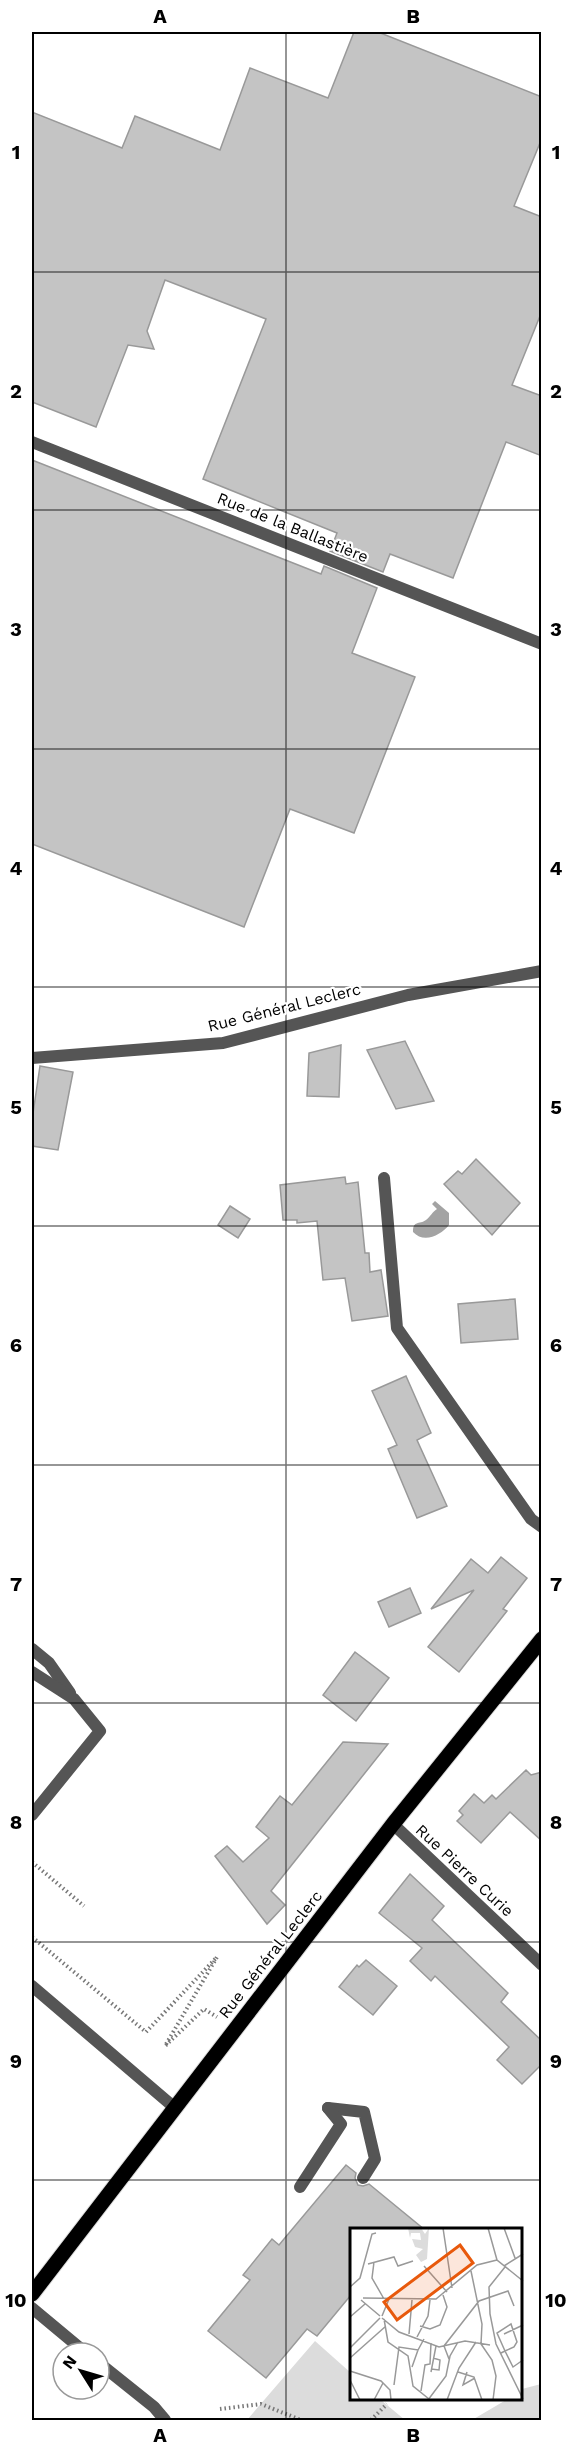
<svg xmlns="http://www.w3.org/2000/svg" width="573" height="2452" font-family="'Work Sans',sans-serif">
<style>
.green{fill:#dcdcdc}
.water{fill:#a3a3a3}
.building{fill:#c4c4c4;stroke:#999;stroke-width:1.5}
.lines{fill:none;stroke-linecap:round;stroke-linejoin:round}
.primary-casing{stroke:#dbdbdb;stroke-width:17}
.path{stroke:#777;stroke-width:4;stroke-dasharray:1.5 3;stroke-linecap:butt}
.lane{stroke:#555;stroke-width:12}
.street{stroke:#555;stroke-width:12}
.primary{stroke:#000;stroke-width:15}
.grid{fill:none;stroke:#000;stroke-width:1.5;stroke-opacity:0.55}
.labels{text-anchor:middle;stroke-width:4.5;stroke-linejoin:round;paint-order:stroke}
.street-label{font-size:16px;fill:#000;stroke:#fff}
.inset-road{fill:none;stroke:#999;stroke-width:1.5}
.view{fill:#e8590c;fill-opacity:0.15;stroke:#e8590c;stroke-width:3}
.inset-edge{fill:none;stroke:#000;stroke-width:3}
.neatline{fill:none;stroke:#000;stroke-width:2}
.grid-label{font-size:20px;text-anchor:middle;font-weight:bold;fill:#000}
</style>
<rect width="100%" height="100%" fill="#fff"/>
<!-- green -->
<g class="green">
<path d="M315,2341L351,2373V2400H381L405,2420H247Z"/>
<path d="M541,2384V2420H472L506,2400H520L522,2389Z"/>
</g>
<!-- water -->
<path class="water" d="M435,1201L449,1213V1225C441,1235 424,1244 413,1232C413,1220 419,1225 426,1220C431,1216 432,1212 437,1209L432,1204Z"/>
<!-- building -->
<g class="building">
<path d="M354,32H378L542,97V138L514,206L542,217V311L512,385L542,396V456L506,442L453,578L390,554L383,572L330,551L337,533L203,479L266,319L165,280L147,331L154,349L128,345L96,427L32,402V112L122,148L135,116L220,150L250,68L328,98Z"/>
<path d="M32,460L321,574L324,566L377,588L352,653L415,677L354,833L290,809L244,927L32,844Z"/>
<path d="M405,1041L434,1101L396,1109L367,1050Z"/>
<path d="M341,1045L339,1097L307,1096L309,1053Z"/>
<path d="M40,1066L73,1072L58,1150L32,1146V1120Z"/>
<path d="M476,1159L520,1203L492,1235L444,1184L458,1171L462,1174Z"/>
<path d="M345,1177L346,1184L358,1182L365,1253H369L370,1272L381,1270L388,1316L352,1321L345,1278L323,1280L317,1221L297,1223V1220H283L280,1185Z"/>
<path d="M230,1206L250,1219L238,1238L218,1225Z"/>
<path d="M515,1299L518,1339L461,1343L458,1304Z"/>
<path d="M406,1376L431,1433L417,1440L447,1506L417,1518L388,1449L397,1445L372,1391Z"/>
<path d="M501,1557L527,1578L503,1609L507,1611L459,1672L428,1647L474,1590L431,1609L471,1559L488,1573Z"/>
<path d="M410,1588L421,1613L389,1627L378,1602Z"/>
<path d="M355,1652L389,1678L356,1721L323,1695Z"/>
<path d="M343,1742L388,1744L271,1891L285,1905L267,1924L215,1856L227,1846L243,1862L269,1838L256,1827L280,1796L292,1805Z"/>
<path d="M526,1770L531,1775L542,1772V1841L510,1812L481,1843L457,1821L463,1815L459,1811L474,1794L484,1803L492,1795L496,1799Z"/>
<path d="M410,1874L444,1906L432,1920L508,1993L501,2002L542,2041V2064L522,2084L497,2060L509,2047L435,1976L431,1981L410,1961L422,1948L379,1913Z"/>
<path d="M366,1960L397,1986L373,2015L339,1987L357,1965L359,1967Z"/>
<path d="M346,2165L356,2173L355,2178L358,2185L363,2186L369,2184L425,2230H351V2295L317,2336L307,2329L266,2378L208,2331L250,2280L243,2275L272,2239L279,2245Z"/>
</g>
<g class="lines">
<!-- primary casing -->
<g class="primary-casing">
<path id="primary" d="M32,2294L393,1824L542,1639"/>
</g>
<!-- path -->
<g class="path">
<path d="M32,1862L84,1906"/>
<path d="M32,1937L146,2032L217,1957L165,2046L204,2009L217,2017"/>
<path d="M220,2409L261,2404L301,2420"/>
<path d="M371,2420L387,2404"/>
</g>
<!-- lane -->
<g class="lane">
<path d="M32,1649L49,1663L70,1693"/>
<path d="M32,1672L74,1699L100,1731L32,1815"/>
<path d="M32,1986L175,2108"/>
<path d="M328,2108L364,2112L375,2159L363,2178"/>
<path d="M300,2187L341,2124L328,2108"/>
</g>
<!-- street -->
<g class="street">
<path d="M32,442L542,644"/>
<path d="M32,1058L223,1043L408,995L542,971"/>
<path d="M384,1178L397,1328L531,1519L542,1527"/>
<path d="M393,1824L542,1965"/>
<path d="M32,2308L86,2353"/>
<path d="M99,2363L154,2407L165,2420"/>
</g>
<!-- primary -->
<use href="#primary" class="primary"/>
</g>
<!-- grid -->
<path class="grid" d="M286,32V2420M32,272H542M32,510H542M32,749H542M32,987H542M32,1226H542M32,1465H542M32,1703H542M32,1942H542M32,2180H542"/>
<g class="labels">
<!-- street labels -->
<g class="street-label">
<text transform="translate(293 527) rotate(22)" y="6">Rue de la Ballastière</text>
<text transform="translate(284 1007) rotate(-14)" y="6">Rue Général Leclerc</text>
<text transform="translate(465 1870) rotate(43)" y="6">Rue Pierre Curie</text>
<text transform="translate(270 1954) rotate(-52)" y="6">Rue Général Leclerc</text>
</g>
</g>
<!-- overview -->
<g transform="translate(350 2228)">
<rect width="172" height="172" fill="#fff"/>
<path d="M58,0H71L75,6L79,0L77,31L71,34L66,27L73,21L65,19L62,11L71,12L70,5H61L60,10Z" fill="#dcdcdc"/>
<path class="inset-road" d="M93,0L102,60M138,0L147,32L173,53M154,0L165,30M24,34L22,50L34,71M18,36L44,29L48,38L63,33M74,38L97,64M154,38L173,26M155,39L139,59L140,86L146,116L173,171M121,43L132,96L131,116L142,132L146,148L143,172M0,59L10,50L22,6L26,5M13,70L86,71L127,37L147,32M11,72L30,88M32,88L39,71M0,89L15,76M32,90L49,104L89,119L115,113L140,117M34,91L38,114L58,128L63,158L79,171M70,98L80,101L90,97L97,79L93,67M59,106L62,72M154,106L173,97M67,109L78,88L80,72M0,120L30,90M151,125L155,123L164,119L167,114L161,96L147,105L155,123L163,139L173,132M0,130L36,98M99,131L94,118L129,73L158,63L164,78M62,139L68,122M81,141L89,142L90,132L83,130M0,143L31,153L40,162L41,172M81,144L86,118M108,144L124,149L132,172M117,144L113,157L125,150M0,152L10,172M44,157L49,119L68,122L74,111M71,163L75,137L80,136L81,115M24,172L33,155M78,172L96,148L100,128L108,114M97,172L109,140L126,114"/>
<path class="view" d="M110,17L123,35L47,92L34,74Z"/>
<rect width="172" height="172" class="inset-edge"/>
</g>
<!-- border -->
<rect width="573" height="2452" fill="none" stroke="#ffffff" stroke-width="66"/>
<!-- north arrow -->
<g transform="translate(81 2371) rotate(307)"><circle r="28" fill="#ffffff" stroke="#999999" stroke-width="1.5"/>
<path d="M0-4.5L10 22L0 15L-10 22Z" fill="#000000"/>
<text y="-9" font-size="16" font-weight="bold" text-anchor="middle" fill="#000000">N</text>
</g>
<rect x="33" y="33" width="507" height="2386" class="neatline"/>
<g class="grid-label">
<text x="160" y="23">A</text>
<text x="413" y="23">B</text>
<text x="16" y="159">1</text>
<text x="556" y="159">1</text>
<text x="16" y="398">2</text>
<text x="556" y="398">2</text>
<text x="16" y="636">3</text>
<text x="556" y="636">3</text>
<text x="16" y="875">4</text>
<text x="556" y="875">4</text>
<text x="16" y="1114">5</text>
<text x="556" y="1114">5</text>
<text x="16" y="1352">6</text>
<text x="556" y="1352">6</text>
<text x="16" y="1591">7</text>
<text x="556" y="1591">7</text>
<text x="16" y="1829">8</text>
<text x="556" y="1829">8</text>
<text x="16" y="2068">9</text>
<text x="556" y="2068">9</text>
<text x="16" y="2307">10</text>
<text x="556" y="2307">10</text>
<text x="160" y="2442">A</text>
<text x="413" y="2442">B</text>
</g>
</svg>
